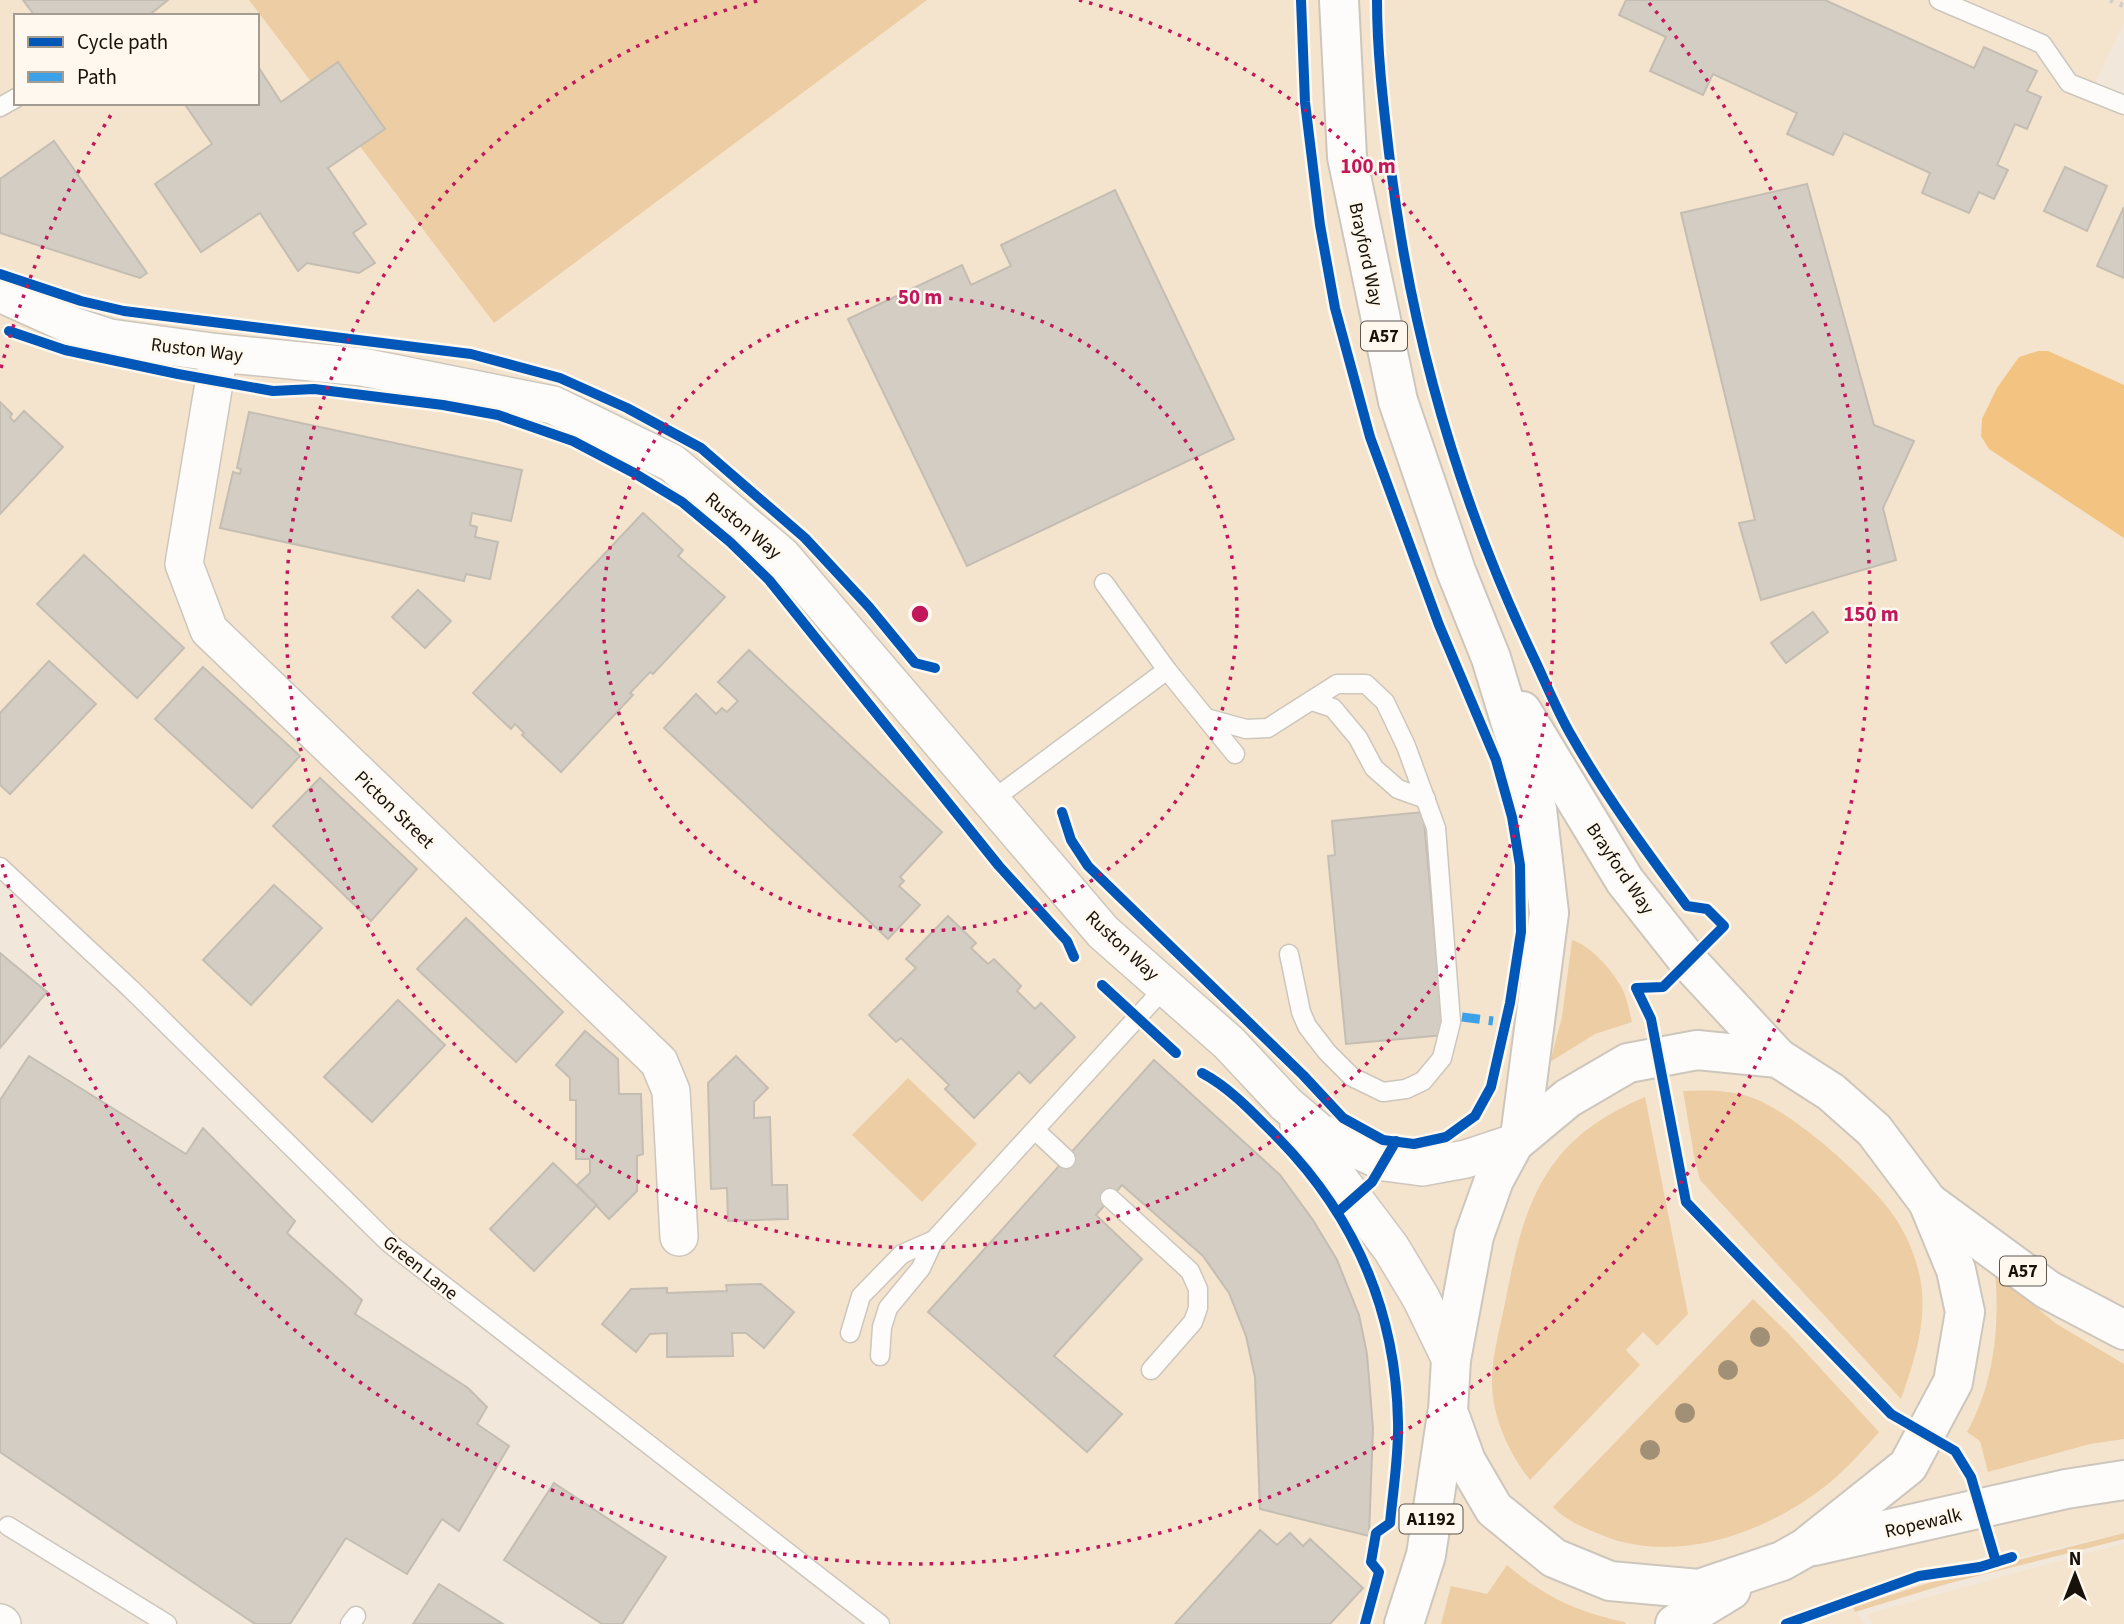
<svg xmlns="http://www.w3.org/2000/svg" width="2124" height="1624" font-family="'Source Sans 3',sans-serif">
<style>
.built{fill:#f4e4ce;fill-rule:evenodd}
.green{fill:#eccda4}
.water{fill:#f2c381}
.building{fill:#d4cdc3;stroke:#c4bdb2;stroke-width:2}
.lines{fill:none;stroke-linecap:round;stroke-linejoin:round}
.lane-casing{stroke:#cdc6bc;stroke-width:21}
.street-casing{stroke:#cdc6bc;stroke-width:40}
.primary-casing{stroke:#cdc6bc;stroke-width:42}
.lane{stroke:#fdfcfa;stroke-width:18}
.street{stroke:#fdfcfa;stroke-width:37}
.primary{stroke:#fdfcfa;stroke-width:38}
.rail{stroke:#d1ceca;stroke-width:5;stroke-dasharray:3.5 7;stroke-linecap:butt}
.quiet{stroke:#3da1e9;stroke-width:9;stroke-dasharray:18 9;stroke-linecap:butt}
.cycleway-casing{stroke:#fff8ef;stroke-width:15}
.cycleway{stroke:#0057b8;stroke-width:10}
.tree{fill:#a29076}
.ring{fill:none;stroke:#c2185b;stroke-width:3.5;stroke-dasharray:3.5 7}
.labels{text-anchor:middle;stroke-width:5;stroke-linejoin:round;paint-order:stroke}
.shield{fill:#fff8ef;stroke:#5d564f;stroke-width:2}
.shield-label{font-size:18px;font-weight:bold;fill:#17110a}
.street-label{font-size:19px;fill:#17110a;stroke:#fff8ef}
.centre{fill:#c2185b;stroke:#fff8ef;stroke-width:3.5}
.ring-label{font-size:21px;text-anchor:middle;font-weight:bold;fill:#c2185b;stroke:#fff8ef;stroke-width:5;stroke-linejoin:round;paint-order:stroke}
</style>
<rect width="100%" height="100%" fill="#f1e8db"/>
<!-- built -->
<g class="built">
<path d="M0,0H2124V23L2091,92L2124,105V1533L1996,1562L1853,1607L1865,1624H880L389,1243L0,869ZM16,16H257V103H16Z"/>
<path d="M2124,1543V1624H1874L1867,1614Z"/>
</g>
<!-- green -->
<g class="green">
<path d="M249,0H927L494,323Z"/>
<path d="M1572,940C1590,945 1611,969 1620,985C1627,996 1629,1010 1632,1022L1595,1034L1550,1062L1562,1017Z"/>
<path d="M908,1078L977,1144L922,1202L852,1135Z"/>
<path d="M1683,1091C1704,1090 1727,1090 1747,1096C1788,1108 1856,1169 1884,1203C1900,1222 1912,1245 1918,1269C1930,1313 1916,1357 1901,1399L1700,1180L1695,1161Z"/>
<path d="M1645,1097L1688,1314L1657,1346L1643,1332L1626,1350L1640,1365L1530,1480C1509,1453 1492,1417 1492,1382C1492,1359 1498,1335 1503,1313C1514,1259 1522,1203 1558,1158C1580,1130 1612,1111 1645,1097Z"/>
<path d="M1995,1272L2055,1323L2124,1364V1439L2090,1444L1988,1472L1980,1441L1967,1432C1994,1384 2000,1326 1995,1272Z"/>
<path d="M1753,1299L1789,1334L1879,1432C1865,1448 1850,1465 1834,1479C1774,1530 1681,1566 1604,1536C1585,1528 1568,1522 1553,1507Z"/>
<path d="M2124,1533V1539L1950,1583L1855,1612L1853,1607L1932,1582Z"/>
<path d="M1507,1565C1545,1597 1577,1612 1625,1622L1626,1624H1441L1451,1586L1487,1594Z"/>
</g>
<!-- water -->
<path class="water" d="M2038,351H2048L2124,385V538L1989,449L1981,436L1982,419L1997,388L2019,357Z"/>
<!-- building -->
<g class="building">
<path d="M23,0H168L148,16H35Z"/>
<path d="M1626,0H1825L1974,68L1984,47L2037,71L2027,91L2041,97L2027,129L2015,124L1997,165L2008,170L1994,199L1979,192L1969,213L1922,193L1930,173L1844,133L1833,155L1787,134L1797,113L1713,74L1703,95L1650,71L1666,37L1619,15Z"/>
<path d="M338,62L385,129L328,168L366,224L353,233L375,263L359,273L307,263L298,271L260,213L201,252L155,184L212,144L184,103H257V65L281,102Z"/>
<path d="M54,141L147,273L140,278L0,233V179Z"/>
<path d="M2065,167L2107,186L2087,231L2044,211Z"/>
<path d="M1807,184L1874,425L1914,441L1883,508L1896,560L1761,600L1739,523L1755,520L1681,213Z"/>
<path d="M1115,190L1234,439L967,566L848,319L962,265L971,285L1011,266L1001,245Z"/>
<path d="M2124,207V278L2097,266Z"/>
<path d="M0,402L12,414L10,417L14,422L24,411L63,447L0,514Z"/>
<path d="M249,412L522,470L511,521L472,513L470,525L477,527L475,537L498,542L490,579L466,574L464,581L220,528L233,472L240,474L241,469L237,468Z"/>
<path d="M643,513L683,550L678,556L725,597L653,674L650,672L630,693L633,695L561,772L522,735L524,733L515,724L511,729L473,693Z"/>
<path d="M84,555L184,648L137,698L37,604Z"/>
<path d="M418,590L451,621L425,648L392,617Z"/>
<path d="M1813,612L1828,632L1786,663L1771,643Z"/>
<path d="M749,650L942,832L900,877L904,881L899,886L920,905L888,939L664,728L696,694L716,714L722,708L727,712L738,701L718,682Z"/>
<path d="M49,661L96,704L10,794L0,785V713Z"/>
<path d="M203,667L300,756L252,808L155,719Z"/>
<path d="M320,778L417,869L371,921L273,826Z"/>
<path d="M1423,812L1444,1035L1346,1044L1328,856L1335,855L1332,821Z"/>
<path d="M274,885L322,928L251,1005L203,960Z"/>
<path d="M948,916L976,943L971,948L988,964L994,959L1021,986L1017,991L1035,1009L1041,1003L1075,1037L1030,1083L1019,1072L974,1118L945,1089L949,1085L901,1038L896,1042L869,1015L916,968L906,959Z"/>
<path d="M466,918L563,1012L516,1062L417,969Z"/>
<path d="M0,953L47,992L0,1048Z"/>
<path d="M398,1000L445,1045L372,1122L324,1077Z"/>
<path d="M585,1031L618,1059L619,1094H641L643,1154L637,1156V1191L609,1219L577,1185L590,1173V1159H576V1100H570V1078L556,1065Z"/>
<path d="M29,1056L186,1154L203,1128L295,1221L287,1233L362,1300L355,1314L468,1388L487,1407L477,1424L509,1446L459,1531L442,1519L407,1574L346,1538L290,1624H255L0,1452V1100Z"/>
<path d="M736,1056L768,1088L754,1102V1118L770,1117L772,1185H787L788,1219L728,1221L727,1188L711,1189L708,1083Z"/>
<path d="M1154,1060L1280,1175L1313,1220L1337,1260L1359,1315L1367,1354L1373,1428L1369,1536L1260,1509L1255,1377L1246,1336L1229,1293L1203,1256L1122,1185L1096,1215L1142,1259L1054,1356L1122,1414L1087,1452L928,1312Z"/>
<path d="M553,1163L597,1205L534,1271L490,1229Z"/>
<path d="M761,1284L794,1312L764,1348L746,1333H732L733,1356L667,1357V1333L650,1334L636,1352L602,1324L631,1289L667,1288V1293L727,1291L726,1285Z"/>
<path d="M554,1483L666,1557L622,1624H602L504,1560Z"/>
<path d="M1260,1530L1277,1545L1290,1533L1303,1546L1310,1539L1363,1588L1330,1624H1175Z"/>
<path d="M439,1584L503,1624H413Z"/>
</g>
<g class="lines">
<!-- lane casing -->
<g class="lane-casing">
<g id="lane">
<path d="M1939,0L2042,44L2069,83L2124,105"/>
<path d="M0,107L16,98"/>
<path d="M1104,583L1167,670L1235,754"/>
<path d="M1312,701L1333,708L1358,738L1374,768L1398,789L1426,799"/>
<path d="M1206,718L1246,729L1268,728L1337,684H1366L1385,702L1406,746L1436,828L1451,1022L1442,1058L1423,1081L1406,1089L1383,1092L1352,1077L1327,1052L1307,1026L1301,1012L1289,954"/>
<path d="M991,801L1167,670"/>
<path d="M0,867L131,989L389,1243L880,1624"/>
<path d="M1035,1130L1066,1159"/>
<path d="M1110,1198L1190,1271L1198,1289V1308L1193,1322L1151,1370"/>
<path d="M850,1333L861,1296L902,1254L934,1240"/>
<path d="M880,1356L882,1327L888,1308L921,1268L934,1240L1166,986"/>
<path d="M8,1526L167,1624"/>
<path d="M350,1624L356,1616"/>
</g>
</g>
<!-- street casing -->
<g class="street-casing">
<g id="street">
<path d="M0,293L73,326L110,338L219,353L362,367L553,405L672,463L782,556L1103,932L1229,1043L1286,1104L1319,1132L1384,1162L1422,1167L1466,1159L1514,1143"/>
<path d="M219,353L184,564L209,630L659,1062L671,1091L679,1237"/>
<path d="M1299,1126L1391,1248L1421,1298L1451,1360"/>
<path d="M0,1623L2,1624"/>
</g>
</g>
<!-- primary casing -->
<g class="primary-casing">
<g id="primary">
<path d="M1339,0L1347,157L1398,401L1456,571L1491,658L1537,809L1549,913L1520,1137"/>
<path d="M1522,711L1625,881L1689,962L1778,1058"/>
<path d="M1697,1050L1778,1058L1831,1092L1874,1130L1928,1202L1956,1270L1965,1312L1953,1382L1908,1466L1805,1548L1782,1561L1699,1589L1610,1581L1554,1558L1494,1509L1466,1461L1448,1411L1451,1360L1474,1236L1494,1180L1514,1143L1568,1098L1628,1063Z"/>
<path d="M1928,1202L2048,1290L2124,1330"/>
<path d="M1814,1546L2066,1489L2124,1480"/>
<path d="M1404,1624L1426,1555L1447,1414"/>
<path d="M1675,1624L1731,1590"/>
</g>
</g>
<!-- lane -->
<use href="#lane" class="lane"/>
<!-- street -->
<use href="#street" class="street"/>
<!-- primary -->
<use href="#primary" class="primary"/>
<!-- rail -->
<path class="rail" d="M2110,0L2124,6"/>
<!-- quiet -->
<path class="quiet" d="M1462,1017L1493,1021"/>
<!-- cycleway casing -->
<g class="cycleway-casing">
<g id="cycleway">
<path d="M1377,0C1377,51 1383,102 1389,153C1409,326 1457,496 1532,654C1545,681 1556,709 1571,735C1605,795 1646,851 1687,906L1707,909L1724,926L1663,987L1636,988L1651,1019L1686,1202L1891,1414L1955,1451L1971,1477L1996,1562"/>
<path d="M0,274L81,301L124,311L471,354L560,378L627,408L701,448L805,538L869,607L915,663L935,668"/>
<path d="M9,331L65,350L178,374L273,391L314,389L443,405L498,415L573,441L634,473L682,502L730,542L769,580L999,866L1067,941L1074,957"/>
<path d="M1062,812L1071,840L1088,866L1303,1075L1343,1118L1383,1140L1414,1144L1446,1137L1475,1116L1491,1087L1510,1003L1521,932L1520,865L1512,817L1496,760L1439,625L1370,437L1335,308L1320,225L1305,102L1301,0"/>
<path d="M1102,985L1176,1053"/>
<path d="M1202,1073C1232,1089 1255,1115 1279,1139C1355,1217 1396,1312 1398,1422C1399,1455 1393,1490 1390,1523L1376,1533L1371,1562L1379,1572L1365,1624"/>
<path d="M1338,1212L1372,1182L1396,1141"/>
<path d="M1786,1624L1919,1576L1980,1567L2012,1557"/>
</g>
</g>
<!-- cycleway -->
<use href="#cycleway" class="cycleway"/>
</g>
<!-- trees -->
<g class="tree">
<circle cx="1760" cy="1337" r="10"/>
<circle cx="1728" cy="1370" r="10"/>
<circle cx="1685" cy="1413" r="10"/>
<circle cx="1650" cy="1450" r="10"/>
</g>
<!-- distance rings -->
<g class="ring">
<circle cx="920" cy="614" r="317"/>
<path d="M1079 0A634 634 0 1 1 761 0"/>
<path d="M1 368A951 951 0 0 1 114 110M1649 3A951 951 0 1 1 1 860"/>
</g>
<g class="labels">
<!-- shield labels -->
<g class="shield">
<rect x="1361" y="321.5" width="46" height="29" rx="5"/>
<rect x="2000" y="1256.5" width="46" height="29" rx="5"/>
<rect x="1399.5" y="1504.5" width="63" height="29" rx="5"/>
</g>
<g class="shield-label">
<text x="1384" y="342">A57</text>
<text x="2023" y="1277">A57</text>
<text x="1431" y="1525">A1192</text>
</g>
<!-- street labels -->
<g class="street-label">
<text transform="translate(1367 254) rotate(78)" y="7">Brayford Way</text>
<text transform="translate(197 349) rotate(7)" y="7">Ruston Way</text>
<text transform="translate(744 525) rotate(40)" y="7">Ruston Way</text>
<text transform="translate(395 809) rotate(44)" y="7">Picton Street</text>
<text transform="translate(1621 868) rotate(56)" y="7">Brayford Way</text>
<text transform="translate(1123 945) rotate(43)" y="7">Ruston Way</text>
<text transform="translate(421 1267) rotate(39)" y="7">Green Lane</text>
<text transform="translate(1923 1522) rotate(-13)" y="7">Ropewalk</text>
</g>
</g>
<circle cx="920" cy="614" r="10" class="centre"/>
<g class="ring-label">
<text x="1368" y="173">100 m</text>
<text x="920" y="304">50 m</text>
<text x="1871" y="621">150 m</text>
</g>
<!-- legend -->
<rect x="14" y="14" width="245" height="91" fill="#fff8ef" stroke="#a29c93" stroke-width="2"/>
<rect x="28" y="37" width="35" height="10" fill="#0057b8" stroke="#a29c93" stroke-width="2"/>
<text x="77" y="49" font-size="21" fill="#17110a">Cycle path</text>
<rect x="28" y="72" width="35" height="10" fill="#3da1e9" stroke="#a29c93" stroke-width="2"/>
<text x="77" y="84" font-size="21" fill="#17110a">Path</text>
<!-- north arrow -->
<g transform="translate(2075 1575)" stroke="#fff8ef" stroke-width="5" paint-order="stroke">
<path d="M0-5L12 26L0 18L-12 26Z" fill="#17110a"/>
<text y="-10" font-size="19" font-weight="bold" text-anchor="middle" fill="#17110a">N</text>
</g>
</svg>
